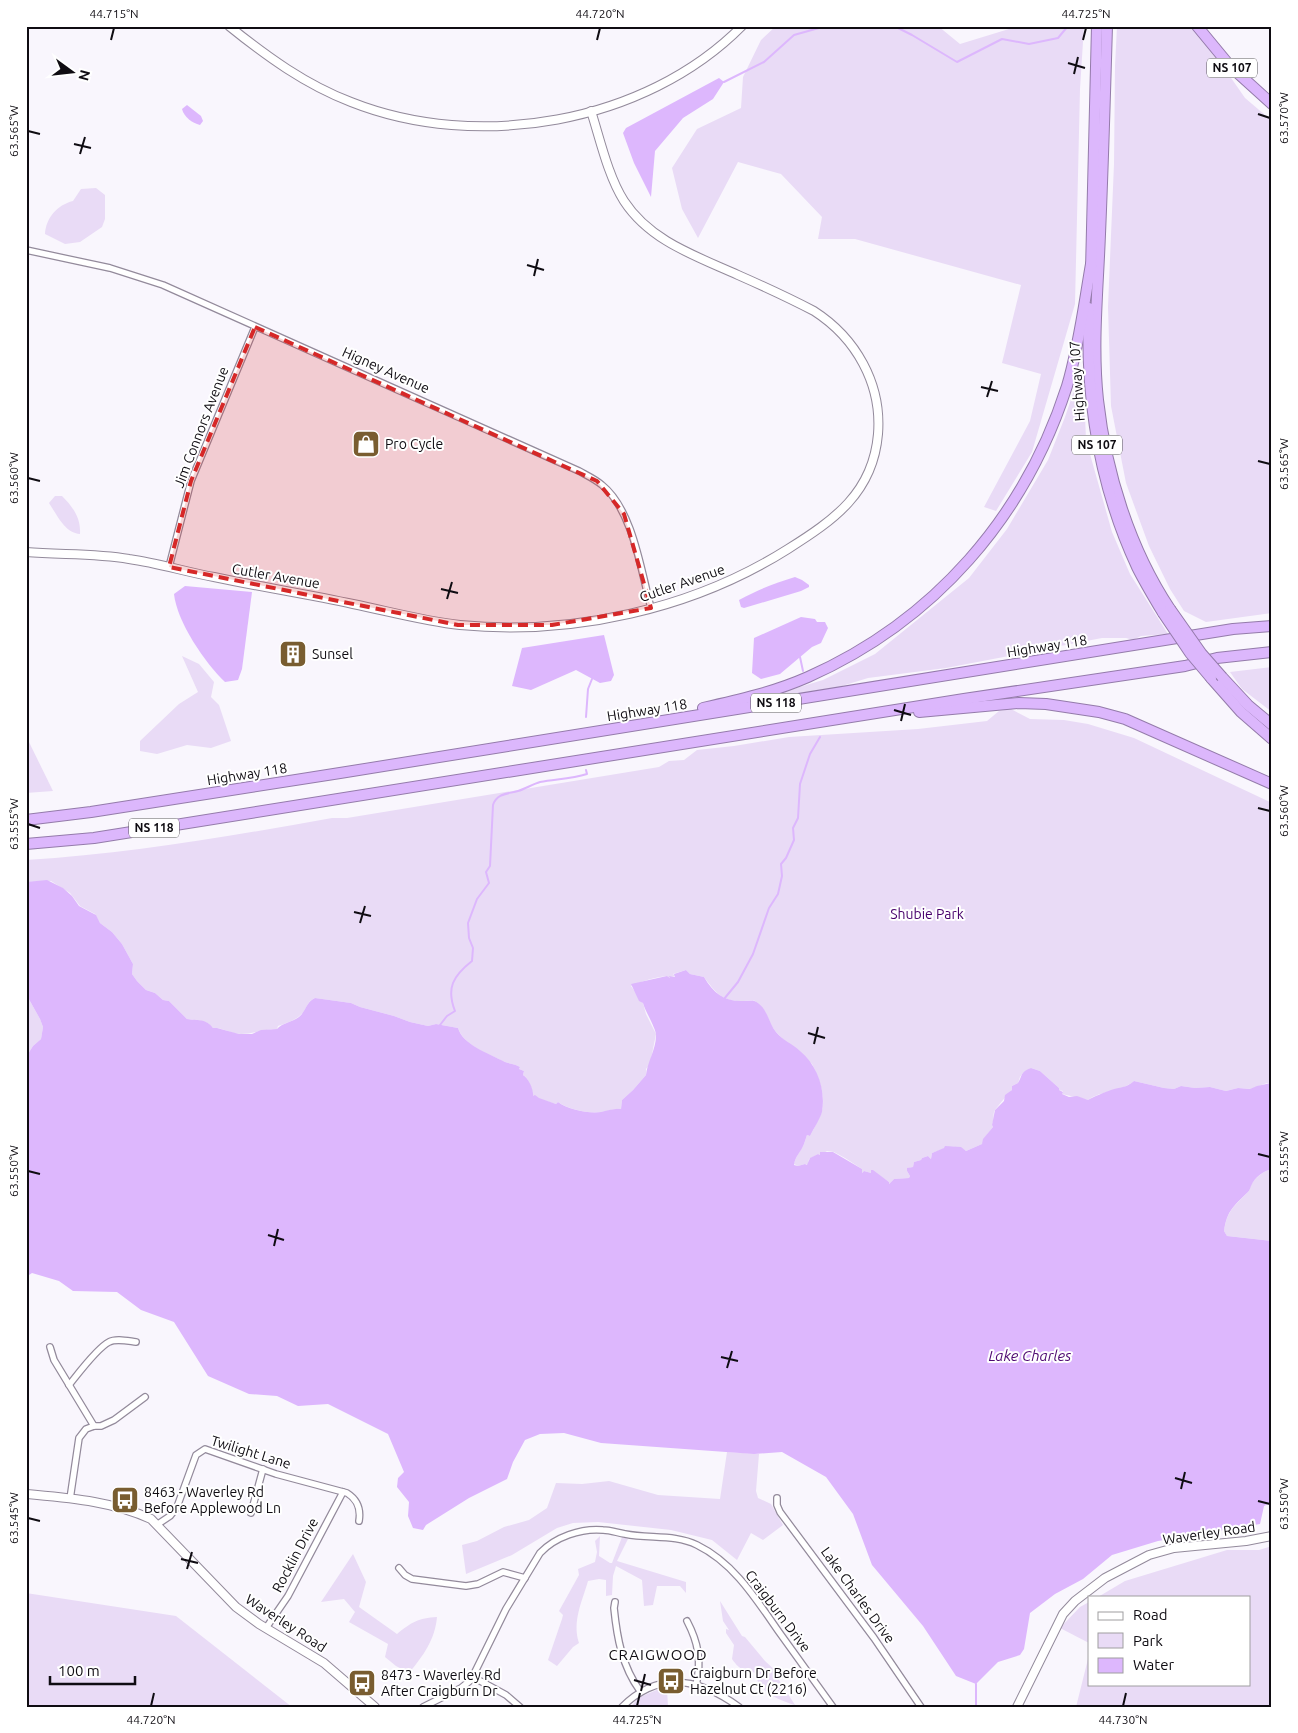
<svg xmlns="http://www.w3.org/2000/svg" width="1298" height="1733" font-family="Ubuntu,sans-serif">
<style>
.green{fill:#e9dbf6}
.water{fill:#ddb7fd}
.lines{fill:none;stroke-linecap:round;stroke-linejoin:round}
.stream{stroke:#ddb7fd;stroke-width:2}
.street-casing{stroke:#938a9b;stroke-width:8}
.secondary-casing{stroke:#938a9b;stroke-width:10}
.highway-casing{stroke:#947baa;stroke-width:12}
.street{stroke:#fff;stroke-width:5.5}
.secondary{stroke:#fff;stroke-width:8}
.highway{stroke:#dcb7fc;stroke-width:10}
.highway-bridge-casing{stroke:#947baa;stroke-width:12;stroke-linecap:butt}
.highway-bridge{stroke:#dcb7fc;stroke-width:10}
.marked{fill:#d62828;fill-opacity:0.2;stroke:#d62828;stroke-width:4;stroke-dasharray:10 6;stroke-linejoin:round}
.ticks{fill:none;stroke:#0f0c12;stroke-width:2}
.labels{text-anchor:middle;stroke-width:4;stroke-linejoin:round;paint-order:stroke}
.shield{fill:#fff;stroke:#575559;stroke-width:1}
.shield-label{font-size:12px;font-weight:bold;fill:#0f0c12}
.street-label{font-size:14px;fill:#0f0c12;stroke:#fff}
.poi-label{font-size:14px;fill:#0f0c12;stroke:#fff;text-anchor:start}
.park-label{font-size:14px;fill:#47006b;stroke:#fff}
.water-label{font-size:15px;font-style:italic;fill:#4e0971;stroke:#fff}
.neighbourhood-label{font-size:15px;letter-spacing:1px;fill:#0f0c12;stroke:#fff}
.neatline{fill:none;stroke:#0f0c12;stroke-width:2}
.ticks-label{font-size:12px;text-anchor:middle;fill:#0f0c12}
</style>
<rect width="100%" height="100%" fill="#f9f6fd"/>
<!-- green -->
<g class="green">
<path d="M776,26H938L960,44L1019,26H1084L1080,89L1075,304L1032,452L996,511L984,507L1030,421L1041,374L1002,363L1021,285L855,239H818L822,217L781,174L738,162L698,238L682,209L672,168L697,129L741,108L743,77L761,40Z"/>
<path d="M1117,26H1195L1245,98L1272,121V613L1206,622L1184,611L1170,589L1149,546L1126,483L1111,406L1108,307L1114,164L1115,66Z"/>
<path d="M96,188L105,195V219L102,227L80,242L65,244L45,234C46,218 57,205 73,201L81,189Z"/>
<path d="M1080,373L1084,390L1086,440L1112,532L1130,574L1168,634L1141,636L1133,640L1126,638H1102L946,668L868,678L829,690L763,698L823,680L875,654L969,578L1007,529L1048,460L1065,417Z"/>
<path d="M55,496H62C73,507 81,518 80,534C65,533 57,515 49,503Z"/>
<path d="M182,656L199,664L214,682L211,697L219,705L231,741L211,748L187,745L157,754L140,751V741L179,704L198,692Z"/>
<path d="M1272,667V712L1242,689L1230,672Z"/>
<path d="M1011,709L1030,719L1064,720L1088,724L1134,738L1272,803V1084L1267,1083L1251,1089L1238,1088L1226,1091L1210,1087L1195,1088L1181,1086L1174,1089L1164,1088L1134,1081C1121,1092 1102,1090 1088,1100L1062,1094L1063,1091L1059,1090V1088L1040,1071L1031,1068L1023,1073L1020,1077L1018,1083L1012,1086V1090C1009,1093 995,1109 994,1112C993,1117 994,1120 992,1125L993,1127L983,1140L984,1142L982,1144L966,1151C952,1143 947,1148 932,1153L931,1159L928,1156L922,1158L921,1160L914,1162L913,1167L908,1168L907,1171L910,1176L909,1178L894,1179L889,1184V1182L871,1170V1173L864,1171L862,1173V1169L845,1158L834,1152L827,1151L820,1155L818,1154L809,1159L808,1165L805,1164L798,1166L794,1164C795,1157 801,1151 804,1144C805,1141 806,1138 807,1135L810,1136C814,1128 818,1121 821,1114C827,1097 819,1078 812,1064C801,1054 787,1044 777,1033C768,1024 767,1008 755,1001C751,999 748,1001 744,1001C722,1002 716,993 704,977L690,974L686,970L673,974L676,976L669,977L670,979L667,976C657,977 641,981 631,986L643,1003L646,1014L656,1034L650,1064L646,1069V1075L633,1090L622,1100L621,1109C614,1108 607,1112 601,1112C589,1114 568,1109 558,1102L556,1104L533,1097C533,1091 529,1078 523,1075L524,1071L519,1069L520,1067C515,1064 510,1064 505,1062C489,1054 464,1046 458,1028L436,1024L428,1026L410,1022L394,1016L360,1007L351,1003L315,998C308,1001 308,1005 304,1011C299,1019 287,1023 278,1026L277,1029C264,1029 252,1034 241,1034C232,1034 222,1027 213,1028C206,1019 197,1021 187,1019L169,1001L163,1000L155,993L146,990L137,981L132,974L133,964L122,944L112,932L100,923L95,914L80,906L70,893L51,881L26,882V860C129,854 231,836 332,818H347L659,767L669,761L684,760L697,750L734,746L789,737L918,729L987,721L999,711Z"/>
<path d="M26,736L53,791L26,793Z"/>
<path d="M26,994L40,1019L43,1027L41,1039L33,1046L26,1057Z"/>
<path d="M1272,1169V1241L1227,1236L1224,1231C1227,1210 1234,1207 1248,1192C1250,1190 1249,1189 1251,1185C1255,1178 1263,1171 1272,1169Z"/>
<path d="M727,1452L759,1454L756,1491L758,1498L771,1504L783,1525L763,1540L751,1533L737,1560L712,1540L671,1530L598,1522L573,1523L557,1528L512,1555L466,1574L462,1545L477,1541L504,1527L529,1520L547,1508L556,1483L582,1484L609,1481L658,1495L720,1499Z"/>
<path d="M600,1536L599,1556L610,1563H612L622,1537L628,1539L617,1561L686,1582V1593L680,1586H657L653,1605L644,1606L642,1580L616,1566L613,1576L612,1595L606,1596V1580L599,1579L588,1581C582,1602 572,1621 579,1643L573,1647L557,1666L548,1660L562,1619L563,1615L559,1611L579,1575L578,1569L595,1562L597,1552L595,1541Z"/>
<path d="M1272,1546V1707H1076L1089,1655V1684H1249V1597H1098L1125,1581L1227,1550H1259Z"/>
<path d="M353,1554L366,1582L359,1607L397,1634C412,1622 418,1618 437,1617C435,1640 423,1656 409,1673L396,1666L385,1657L388,1644L349,1622L355,1612L344,1599L321,1602Z"/>
<path d="M26,1593L176,1616L292,1707H26Z"/>
<path d="M720,1601L742,1636L745,1637L765,1661L777,1672L779,1680L795,1705C778,1700 758,1691 755,1673C741,1666 742,1673 732,1659L734,1645L726,1633V1629L729,1630L723,1621Z"/>
<path d="M1089,1602V1643L1060,1628L1080,1607Z"/>
<path d="M659,1689H667L668,1707H631L638,1698Z"/>
</g>
<!-- water -->
<g class="water">
<path d="M719,78L724,82L713,99L683,118L655,151L651,197L634,163L623,133L626,128Z"/>
<path d="M187,105L201,116L203,121L200,125C192,123 184,117 182,109Z"/>
<path d="M795,577L802,580L809,585V587L801,591L744,608L741,607L739,600C757,590 775,583 795,577Z"/>
<path d="M185,586L252,592L242,669L238,680L225,682C205,663 177,622 174,594Z"/>
<path d="M801,617L815,619L817,622H825L828,628L821,643L812,647L780,674L761,679L752,673L754,638Z"/>
<path d="M604,635L614,675L611,681L600,683L576,670L531,690L512,686L522,648Z"/>
<path d="M47,880L63,888L72,896L79,906L96,915L100,923L112,932L122,944L133,964L132,974L137,981L146,990L155,993L163,1000L169,1001L187,1019C197,1021 206,1018 213,1028H217L239,1034H252L261,1030L277,1029C282,1023 292,1022 299,1017C306,1011 306,1002 315,998L351,1003L360,1007L394,1016L410,1022L428,1026L436,1024L458,1028C463,1045 488,1053 505,1062C510,1064 515,1064 520,1067L519,1069L524,1071L523,1075C529,1078 534,1091 533,1096L535,1095L539,1098L556,1104L558,1102C567,1109 589,1114 601,1112C607,1111 614,1108 621,1109L622,1100L633,1090L646,1075C647,1063 656,1049 656,1036C657,1030 645,1011 643,1003L639,1001L631,984L667,976L670,978L669,976L675,977L674,974L686,970L690,974L704,977C714,994 725,1002 744,1001C749,1001 753,999 758,1003C768,1010 769,1024 776,1032C782,1040 793,1044 800,1051C817,1065 826,1089 822,1112C820,1119 814,1128 810,1136L807,1135C806,1138 805,1141 804,1144C801,1152 795,1156 794,1165L798,1166L805,1164L807,1165L810,1158L818,1154L820,1155V1152H833L862,1169V1173L864,1171L871,1173V1170H873L889,1182V1184L894,1179L909,1178L910,1176L907,1171V1168L913,1167L914,1162L921,1160L922,1158L928,1156L931,1159L932,1153L944,1148L945,1146L961,1147L966,1151L982,1144L983,1139L993,1127L992,1125L995,1110L1004,1101L1005,1095L1012,1090V1086L1018,1083C1023,1075 1020,1072 1031,1068L1040,1071L1059,1088V1090L1063,1092L1062,1094L1069,1097L1077,1096L1088,1100C1093,1097 1105,1092 1111,1090C1120,1087 1126,1088 1134,1081L1164,1088L1174,1089L1181,1086L1195,1088L1210,1087L1226,1091L1238,1088L1250,1089L1257,1086L1271,1083L1272,1169C1263,1171 1255,1177 1251,1186C1250,1188 1250,1190 1248,1192C1234,1206 1227,1210 1224,1231L1227,1236L1272,1241V1502L1264,1506L1260,1524L1158,1541L1112,1555L1083,1579L1055,1594L1030,1613L1024,1649L1020,1655L998,1662L976,1684L956,1676L923,1626L872,1565L853,1514L826,1477L782,1452L754,1454L601,1443L564,1433L540,1434L525,1440L513,1462L507,1479L469,1498L426,1525L423,1530L413,1528L408,1516L409,1502L397,1487L398,1478L404,1472L388,1434L328,1404L298,1406L277,1396L249,1394L208,1376L174,1322L141,1310L117,1292L73,1291L59,1281L32,1273L26,1277V1057L33,1046L41,1039L43,1027L40,1019L26,994V882Z"/>
</g>
<g class="lines">
<!-- stream -->
<g class="stream">
<path d="M894,26L912,35L957,62L1002,39L1029,44L1058,38L1068,26"/>
<path d="M724,82L764,62L794,35L826,26"/>
<path d="M800,657L803,671"/>
<path d="M586,717L588,689L592,679"/>
<path d="M724,999L738,982L753,954L769,908L778,894L782,876L781,864L786,858L794,840L793,828L798,818L800,784L810,754L820,737"/>
<path d="M440,1025L447,1016L455,1011C446,988 453,976 472,961L473,948L469,938L468,923L477,899L489,883L486,872L490,866L493,805C497,793 508,794 518,791C525,789 533,784 540,782C556,779 571,779 587,774L586,770"/>
<path d="M976,1684V1707"/>
</g>
<!-- street casing -->
<g class="street-casing">
<g id="street">
<path d="M26,250L110,268L163,285L579,471C586,475 595,479 602,485C633,510 641,571 651,608"/>
<path d="M169,567L191,481L255,327"/>
<path d="M50,1347L54,1360L94,1426"/>
<path d="M69,1385C78,1374 97,1348 109,1342C116,1338 128,1341 136,1342"/>
<path d="M777,1498V1505L780,1512L874,1638L921,1707"/>
<path d="M70,1499L79,1438L86,1429L94,1426H101L114,1420L145,1397"/>
<path d="M251,1513L263,1469"/>
<path d="M158,1524L170,1516L177,1507L196,1455L205,1449L276,1474L347,1493C358,1500 361,1509 359,1521"/>
<path d="M399,1568L405,1575L412,1579L466,1586L478,1584L503,1572L525,1578"/>
<path d="M615,1602L614,1608C617,1638 622,1666 640,1691"/>
<path d="M687,1621C698,1642 702,1661 696,1685"/>
<path d="M266,1628L288,1596L343,1492"/>
<path d="M473,1677L506,1695L520,1707"/>
<path d="M423,1707L461,1688L471,1680L506,1609L540,1553C555,1537 581,1528 603,1530C610,1530 618,1533 625,1534C649,1539 675,1534 697,1545C734,1563 756,1599 779,1632C797,1657 815,1682 833,1707"/>
<path d="M622,1707C659,1670 699,1678 739,1707"/>
</g>
</g>
<!-- secondary casing -->
<g class="secondary-casing">
<g id="secondary">
<path d="M229,26C266,56 306,85 351,102C477,152 645,124 742,26"/>
<path d="M26,552C60,555 95,553 129,559C158,563 186,572 214,577C261,587 307,594 353,604C388,611 424,621 460,625C573,636 693,609 788,549C834,520 873,493 878,434C882,384 856,338 814,311C789,298 763,286 738,275C696,256 650,241 624,201C608,176 600,139 591,111"/>
<path d="M26,1494C68,1498 112,1501 151,1519L236,1607L259,1624L324,1663L375,1707"/>
<path d="M1017,1707L1063,1614L1075,1601L1105,1578L1149,1555L1174,1548L1246,1541L1272,1536"/>
</g>
</g>
<!-- highway casing -->
<g class="highway-casing">
<g id="highway">
<path d="M1107,26C1105,95 1103,165 1100,234C1098,289 1092,345 1098,400C1106,472 1130,549 1170,609"/>
<path d="M1197,26L1230,66L1272,104"/>
<path d="M1091,269L1097,26"/>
<path d="M1089,308C1085,398 1099,485 1137,567C1145,583 1154,598 1163,613"/>
<path d="M1222,677L1248,705L1272,725"/>
<path d="M1211,678L1241,712L1272,739"/>
<path d="M703,708C739,700 774,692 808,677C934,621 1025,517 1067,386C1079,346 1084,304 1091,264"/>
<path d="M919,712L1019,703L1046,704L1099,712L1125,719L1272,784"/>
<path d="M26,820L91,812L340,773L1233,629L1272,626"/>
<path d="M26,844L94,838L964,699L1185,666L1217,658L1272,652"/>
</g>
</g>
<!-- street -->
<use href="#street" class="street"/>
<!-- secondary -->
<use href="#secondary" class="secondary"/>
<!-- highway -->
<use href="#highway" class="highway"/>
<!-- highway-bridge casing -->
<g class="highway-bridge-casing">
<g id="highway-bridge">
<path d="M1170,609L1201,653L1222,677"/>
<path d="M1163,613L1190,653L1211,678"/>
</g>
</g>
<!-- highway-bridge -->
<use href="#highway-bridge" class="highway-bridge"/>
</g>
<!-- marked area -->
<path class="marked" d="M255,327L597,481L624,514L651,608L552,625H458L169,567L191,481Z"/>
<!-- ticks -->
<path class="ticks" d="M111,40L114,28M597,40L600,28M1083,40L1086,28M1068,63L1085,68M1074,74L1078,57M1258,114L1270,118M28,131L40,134M74,144L91,148M80,154L85,137M527,265L544,270M534,276L538,259M981,387L998,391M987,397L992,381M1258,461L1270,464M28,478L40,481M441,589L458,593M447,599L452,582M894,710L911,715M901,721L905,704M1258,808L1270,811M28,824L40,828M354,912L371,916M360,923L365,906M808,1033L825,1038M814,1044L818,1027M1258,1154L1270,1157M28,1171L40,1174M268,1235L284,1240M274,1246L278,1229M721,1357L738,1361M727,1368L732,1351M1175,1478L1192,1483M1181,1489L1185,1472M1258,1501L1270,1504M28,1518L40,1521M181,1559L198,1563M187,1569L192,1552M634,1680L651,1685M641,1691L645,1674M151,1706L154,1693M637,1706L640,1693M1123,1706L1126,1693"/>
<!-- icons -->
<defs>
<g id="shop-square" transform="scale(1.4375)"><rect x="-9" y="-9" width="18" height="18" rx="4" fill="#795d30" stroke="#fff"/><path d="M-5-2.5h2.3a2.7 3.5 0 0 1 5.4 0H5L5.5 6h-11ZM-1.5-2.5h3a1.5 2.3 0 0 0-3 0Z" fill="#fff"/></g>
<g id="building-square" transform="scale(1.4375)"><rect x="-9" y="-9" width="18" height="18" rx="4" fill="#795d30" stroke="#fff"/><path d="M-4-6H4V6H1V3H-1V6H-4ZM-2.5-4.3h1.7v1.8h-1.7ZM.8-4.3h1.7v1.8H.8ZM-2.5-1h1.7V.8h-1.7ZM.8-1h1.7V.8H.8Z" fill="#fff"/></g>
<g id="bus-square" transform="scale(1.4375)"><rect x="-9" y="-9" width="18" height="18" rx="4" fill="#795d30" stroke="#fff"/><path d="M-5-6H5V4H4V6H2V4H-2V6H-4V4H-5ZM-3.5-4V0h7V-4ZM-3.5 1.2v1.5H-2V1.2ZM2 1.2v1.5H3.5V1.2Z" fill="#fff"/></g>
</defs>
<g fill-rule="evenodd">
<use href="#shop-square" x="366" y="444"/>
<use href="#building-square" x="293" y="654"/>
<use href="#bus-square" x="125" y="1500"/>
<use href="#bus-square" x="671" y="1681"/>
<use href="#bus-square" x="362" y="1683"/>
</g>
<g class="labels">
<!-- shield labels -->
<g class="shield">
<rect x="1207" y="58.5" width="50" height="19" rx="4"/>
<rect x="1072" y="435.5" width="50" height="19" rx="4"/>
<rect x="751" y="693.5" width="50" height="19" rx="4"/>
<rect x="129" y="818.5" width="50" height="19" rx="4"/>
</g>
<g class="shield-label">
<text x="1232" y="72">NS 107</text>
<text x="1097" y="449">NS 107</text>
<text x="776" y="707">NS 118</text>
<text x="154" y="832">NS 118</text>
</g>
<!-- street labels -->
<g class="street-label">
<text transform="translate(386 370) rotate(24)" y="5">Higney Avenue</text>
<text transform="translate(1077 381) rotate(-94)" y="5">Highway 107</text>
<text transform="translate(201 427) rotate(-69)" y="5">Jim Connors Avenue</text>
<text transform="translate(276 576) rotate(10)" y="5">Cutler Avenue</text>
<text transform="translate(682 583) rotate(-19)" y="5">Cutler Avenue</text>
<text transform="translate(1047 646) rotate(-9)" y="5">Highway 118</text>
<text transform="translate(647 710) rotate(-9)" y="5">Highway 118</text>
<text transform="translate(247 774) rotate(-9)" y="5">Highway 118</text>
<text transform="translate(251 1452) rotate(17)" y="5">Twilight Lane</text>
<text transform="translate(1209 1533) rotate(-8)" y="5">Waverley Road</text>
<text transform="translate(295 1555) rotate(-62)" y="5">Rocklin Drive</text>
<text transform="translate(858 1595) rotate(54)" y="5">Lake Charles Drive</text>
<text transform="translate(778 1611) rotate(53)" y="5">Craigburn Drive</text>
<text transform="translate(286 1623) rotate(33)" y="5">Waverley Road</text>
</g>
<!-- poi labels -->
<g class="poi-label">
<text x="385" y="449">Pro Cycle</text>
<text x="312" y="659">Sunsel</text>
<text x="144" y="1497">8463 - Waverley Rd<tspan x="144" dy="16">Before Applewood Ln</tspan></text>
<text x="690" y="1678">Craigburn Dr Before<tspan x="690" dy="16">Hazelnut Ct (2216)</tspan></text>
<text x="381" y="1680">8473 - Waverley Rd<tspan x="381" dy="16">After Craigburn Dr</tspan></text>
</g>
<!-- park labels -->
<g class="park-label">
<text x="927" y="919">Shubie Park</text>
</g>
<!-- water labels -->
<g class="water-label">
<text x="1030" y="1361">Lake Charles</text>
</g>
<!-- neighbourhood labels -->
<g class="neighbourhood-label">
<text x="658" y="1660">CRAIGWOOD</text>
</g>
</g>
<!-- border -->
<rect width="1298" height="1733" fill="none" stroke="#ffffff" stroke-width="55"/>
<!-- legend -->
<rect x="1088" y="1596" width="162" height="90" fill="#ffffff" stroke="#9f9ea0"/>
<rect x="1098" y="1612" width="25" height="8" fill="#ffffff" stroke="#9f9ea0"/>
<text x="1133" y="1620" font-size="15" fill="#0f0c12">Road</text>
<rect x="1098" y="1633" width="25" height="15" fill="#e9dbf6" stroke="#9f9ea0"/>
<text x="1133" y="1646" font-size="15" fill="#0f0c12">Park</text>
<rect x="1098" y="1658" width="25" height="15" fill="#ddb7fd" stroke="#9f9ea0"/>
<text x="1133" y="1670" font-size="15" fill="#0f0c12">Water</text>
<!-- north arrow -->
<g transform="translate(72 72) rotate(105)" stroke="#ffffff" stroke-width="4" paint-order="stroke">
<path d="M0-4L9 19L0 12L-9 19Z" fill="#0f0c12"/>
<text y="-8" font-size="14" font-weight="bold" text-anchor="middle" fill="#0f0c12">N</text>
</g>
<!-- scale -->
<path d="M50 1676v8h85v-8" fill="none" stroke="#0f0c12" stroke-width="2.5"/>
<text x="58" y="1676" font-size="15" fill="#0f0c12" stroke="#ffffff" stroke-width="4" paint-order="stroke">100 m</text>
<rect x="28" y="28" width="1242" height="1678" class="neatline"/>
<g class="ticks-label">
<text x="114" y="18">44.715°N</text>
<text x="600" y="18">44.720°N</text>
<text x="1086" y="18">44.725°N</text>
<text transform="translate(1284 118) rotate(-90)" y="4">63.570°W</text>
<text transform="translate(14 131) rotate(-90)" y="4">63.565°W</text>
<text transform="translate(1284 464) rotate(-90)" y="4">63.565°W</text>
<text transform="translate(14 478) rotate(-90)" y="4">63.560°W</text>
<text transform="translate(1284 811) rotate(-90)" y="4">63.560°W</text>
<text transform="translate(14 824) rotate(-90)" y="4">63.555°W</text>
<text transform="translate(1284 1157) rotate(-90)" y="4">63.555°W</text>
<text transform="translate(14 1171) rotate(-90)" y="4">63.550°W</text>
<text transform="translate(1284 1504) rotate(-90)" y="4">63.550°W</text>
<text transform="translate(14 1518) rotate(-90)" y="4">63.545°W</text>
<text x="151" y="1724">44.720°N</text>
<text x="637" y="1724">44.725°N</text>
<text x="1123" y="1724">44.730°N</text>
</g>
</svg>
